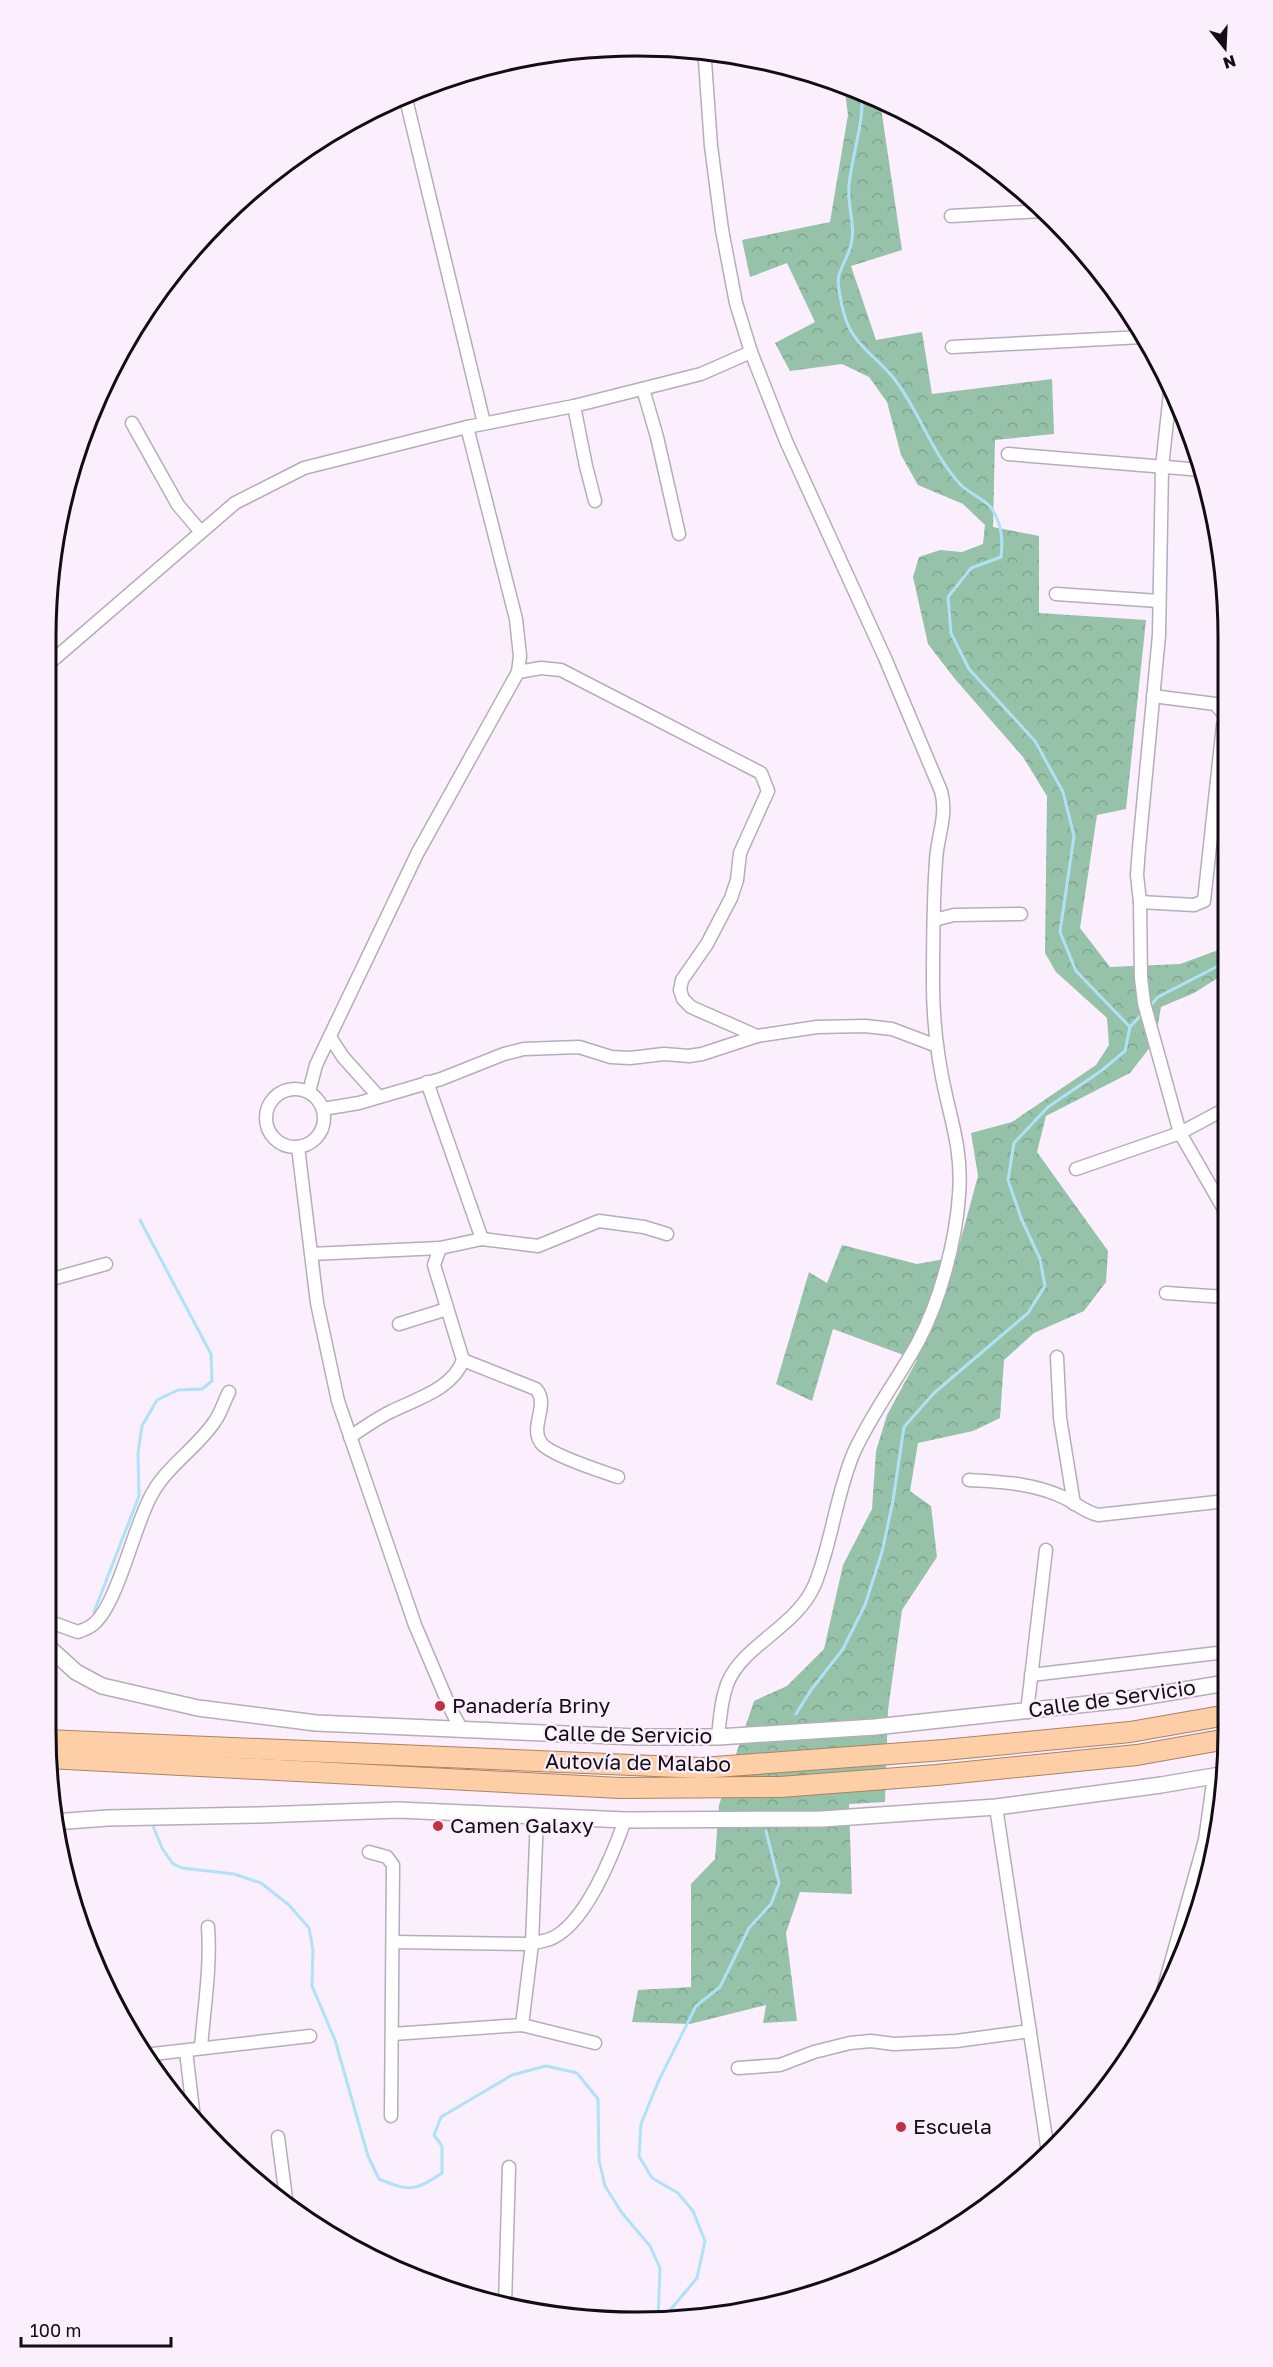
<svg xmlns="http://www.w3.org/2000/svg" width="1273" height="2367" font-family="'Golos Text',sans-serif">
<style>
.forest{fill:url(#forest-crowns)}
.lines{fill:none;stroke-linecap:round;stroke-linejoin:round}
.stream{stroke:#afe2f7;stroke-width:3}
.minor-casing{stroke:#b7acb9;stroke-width:15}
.tertiary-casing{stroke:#b7acb9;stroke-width:18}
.trunk-casing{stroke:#aa8364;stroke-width:22}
.minor{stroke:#fff;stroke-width:12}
.tertiary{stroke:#fff;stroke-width:15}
.trunk{stroke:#fecea6;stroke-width:20}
.poi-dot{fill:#c13142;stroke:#fbeffd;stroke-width:2}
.labels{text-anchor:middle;stroke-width:4.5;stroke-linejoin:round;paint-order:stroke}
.street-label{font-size:21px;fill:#110d12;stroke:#fbeffd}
.poi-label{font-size:21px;fill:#110d12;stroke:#fbeffd;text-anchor:start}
.rim{fill:none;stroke:#110d12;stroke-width:3}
</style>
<defs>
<pattern id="forest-crowns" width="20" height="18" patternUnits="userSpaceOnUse" patternTransform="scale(1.5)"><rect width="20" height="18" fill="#95c2a8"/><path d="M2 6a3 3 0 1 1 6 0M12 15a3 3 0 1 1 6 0" fill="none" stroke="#7fa690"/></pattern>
</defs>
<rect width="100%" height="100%" fill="#fbeffd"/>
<!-- forest -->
<path class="forest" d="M844,84L880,101L902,250L851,266L876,340L922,332L932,394L1052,379L1054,434L995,440L993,527L1039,536V613L1146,620L1126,809L1097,815L1080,928L1110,967L1180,964L1224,948V974L1194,993L1161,1007L1155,1041L1130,1073L1046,1116L1037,1152L1108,1251L1106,1282L1084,1311L1034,1333L1004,1360L1000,1418L973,1431L918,1443L910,1491L931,1506L937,1557L902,1610L888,1710L885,1802L849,1804L852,1894L800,1892L786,1933L797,2021L763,2023L766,2005L690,2024L632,2022L638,1990L691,1987V1884L715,1859L719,1805L754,1701L787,1686L824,1649L843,1565L872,1509L876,1451L887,1415L917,1360L833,1329L812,1401L776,1384L809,1272L827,1283L842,1245L917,1264L956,1257L978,1176L971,1133L1012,1122L1096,1065L1109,1045L1107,1018L1056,972L1045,953L1047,796L1023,757L955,679L928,644L913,577L919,557L940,550L962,552L983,544L985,525L963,504L918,485L901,455L887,402L869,377L842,364L790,371L775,343L815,322L787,263L750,277L742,240L830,222L848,115Z"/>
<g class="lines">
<!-- stream -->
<g class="stream">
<path d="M1149,1007L1158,997L1224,963"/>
<path d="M1130,1027L1142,1014"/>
<path d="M94,1612L139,1496L138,1453L142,1426L157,1400L178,1390L202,1389L212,1381L211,1354L140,1220"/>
<path d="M796,1714L811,1690L843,1649L865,1605L882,1552L893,1501L904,1427L934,1393L1028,1313L1045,1286L1040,1259L1021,1218L1008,1180L1014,1143L1048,1107L1101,1071L1125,1051L1130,1027L1076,971L1060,932L1074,836L1063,792L1035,741L969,669L951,633L948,597L971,568L1001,557C1003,540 1002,525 992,509C988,501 968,493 960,484C931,453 919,409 892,376C876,357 854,344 846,320C843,312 836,282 839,275C842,265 848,256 851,245C856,225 847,206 849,186C851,158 866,117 861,92"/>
<path d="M153,1826L162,1848L173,1864L182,1868L234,1874L261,1883L289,1905L309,1928L313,1950L312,1986L335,2040L368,2156L379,2179C410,2192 415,2191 442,2173V2146L434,2135L441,2117L512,2075L546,2066L577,2073L598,2099L599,2160L605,2186L622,2213L650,2246L660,2268L658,2321"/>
<path d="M661,2321L697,2278L705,2241L693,2211L678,2193L652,2178L639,2156L641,2124L658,2082L696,2006L720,1987L749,1928L771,1904L779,1883L766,1831"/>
</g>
<!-- minor casing -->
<g class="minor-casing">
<g id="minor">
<path d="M702,50L705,61L711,146L722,230L736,303L751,352L786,441L885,658L941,791C948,816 937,836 936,861C933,902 933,943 933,984C933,1022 938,1062 947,1100C955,1133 962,1160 959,1195C956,1241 940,1301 918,1342C898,1379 872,1413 854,1452C836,1494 832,1542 815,1584C797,1627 744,1644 728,1682C721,1699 720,1719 718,1737"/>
<path d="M405,95L484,423"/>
<path d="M951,216L1043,211"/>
<path d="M952,347L1142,337"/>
<path d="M643,389L657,437L679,534"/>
<path d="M1170,393L1162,467L1159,635L1139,848L1137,875L1140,902L1141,978L1144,1003L1180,1133L1225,1211"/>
<path d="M574,406L586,466L595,501"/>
<path d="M132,423L178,505L201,532"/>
<path d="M1008,454L1202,470"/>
<path d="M1056,594L1159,601"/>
<path d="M46,666L235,503L304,468L467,427L574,406L701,374L751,352"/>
<path d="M518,672L541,668L561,670L761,773L768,791L740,853L737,880L731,898L707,944L682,980L680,990L683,999L691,1007L757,1036"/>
<path d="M1153,696L1215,704L1223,713"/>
<path d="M1140,902L1194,905L1204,901L1223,725"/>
<path d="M934,920L954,915L1021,914"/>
<path d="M330,1037L343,1057L378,1096"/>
<circle cx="295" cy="1118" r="29"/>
<path d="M309,1092L316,1065L417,854L518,672L520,656L516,619L467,427"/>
<path d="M323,1109L359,1103L441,1079L504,1054L524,1049L579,1047L611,1057L630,1058L664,1054L689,1056L702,1054L757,1036L817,1027L865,1026L892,1029L937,1046"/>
<path d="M298,1147L317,1303L338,1401L415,1625L452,1712L462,1730"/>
<path d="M1076,1169L1180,1133L1225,1109"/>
<path d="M482,1239L538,1246L599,1221L644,1227L667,1234"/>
<path d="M311,1254L440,1248L482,1239L427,1082"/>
<path d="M45,1281L106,1264"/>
<path d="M1166,1293L1225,1297"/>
<path d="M399,1324L447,1309"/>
<path d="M1057,1357L1060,1418L1074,1504"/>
<path d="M463,1360L536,1389C550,1405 529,1426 541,1443C550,1455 601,1471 618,1477"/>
<path d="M350,1437C363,1428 376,1419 390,1412C416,1399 453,1389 463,1360L434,1265L440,1248"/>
<path d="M969,1480C1002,1482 1034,1483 1065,1498C1077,1504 1085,1512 1098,1515L1226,1501"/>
<path d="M45,1620L78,1632C82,1630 87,1629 91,1626C117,1609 134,1524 152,1494C168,1465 197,1448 215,1421C221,1413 224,1401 229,1392"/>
<path d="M1031,1675L1226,1652"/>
<path d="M1027,1712L1046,1550"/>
<path d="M996,1807L1048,2152"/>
<path d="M369,1852L387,1857L393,1865L391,2116"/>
<path d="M393,1942L532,1944C537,1942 544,1941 550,1939C585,1925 613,1854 625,1820"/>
<path d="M1161,1998L1205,1840L1214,1776"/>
<path d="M522,2025L532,1944L537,1816"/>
<path d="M393,2034L522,2025L595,2043"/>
<path d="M201,2048C204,2008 211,1967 208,1927"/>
<path d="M186,2051L194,2119"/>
<path d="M144,2055L310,2036"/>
<path d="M738,2068L780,2065L814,2052L850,2043L871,2041L894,2044L956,2041L1030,2031"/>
<path d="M278,2137L287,2206"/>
<path d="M505,2305L509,2167"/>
</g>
</g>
<!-- tertiary casing -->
<g class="tertiary-casing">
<g id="tertiary">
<path d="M45,1644L76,1672L102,1686L198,1708L316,1723L636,1737H718L875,1727L1124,1700L1226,1683"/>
<path d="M54,1822L107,1818L259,1815L398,1810L625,1820L822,1819L996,1807L1161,1785L1226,1774"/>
</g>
</g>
<!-- trunk casing -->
<g class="trunk-casing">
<g id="trunk">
<path d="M46,1740L702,1768L944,1750L1130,1732L1227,1715"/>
<path d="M48,1758L620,1788L780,1787L937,1775L1137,1755L1227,1739"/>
</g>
</g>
<!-- minor -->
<use href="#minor" class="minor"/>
<!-- tertiary -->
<use href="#tertiary" class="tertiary"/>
<!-- trunk -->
<use href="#trunk" class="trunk"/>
</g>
<!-- markers -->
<g class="poi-dot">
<circle cx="440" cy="1706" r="6"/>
<circle cx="438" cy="1826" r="6"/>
<circle cx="901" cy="2127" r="6"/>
</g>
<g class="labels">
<!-- street labels -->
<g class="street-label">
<text transform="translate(1112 1699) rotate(-8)" y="7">Calle de Servicio</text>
<text transform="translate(628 1735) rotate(1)" y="7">Calle de Servicio</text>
<text transform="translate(638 1763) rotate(1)" y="7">Autovía de Malabo</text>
</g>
<!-- poi labels -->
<g class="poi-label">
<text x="452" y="1713">Panadería Briny</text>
<text x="450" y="1833">Camen Galaxy</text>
<text x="913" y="2134">Escuela</text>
</g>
</g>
<!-- crop -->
<path d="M0 0H1273V2367H0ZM637 56H637A581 581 0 0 1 1218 637V1731A581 581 0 0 1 637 2312H637A581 581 0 0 1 56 1731V637A581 581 0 0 1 637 56Z" fill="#fbeffd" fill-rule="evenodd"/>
<path class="rim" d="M637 56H637A581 581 0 0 1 1218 637V1731A581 581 0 0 1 637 2312H637A581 581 0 0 1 56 1731V637A581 581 0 0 1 637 56Z"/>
<!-- north arrow -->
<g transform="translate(1225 48) rotate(162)" stroke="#fbeffd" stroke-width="4.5" paint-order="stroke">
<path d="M0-4.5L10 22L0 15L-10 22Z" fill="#110d12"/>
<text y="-9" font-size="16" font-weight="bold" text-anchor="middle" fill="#110d12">N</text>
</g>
<!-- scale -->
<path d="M21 2337v9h150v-9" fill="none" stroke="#110d12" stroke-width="3"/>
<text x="30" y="2337" font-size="18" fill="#110d12" stroke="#fbeffd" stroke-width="4.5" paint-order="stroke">100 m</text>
</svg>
